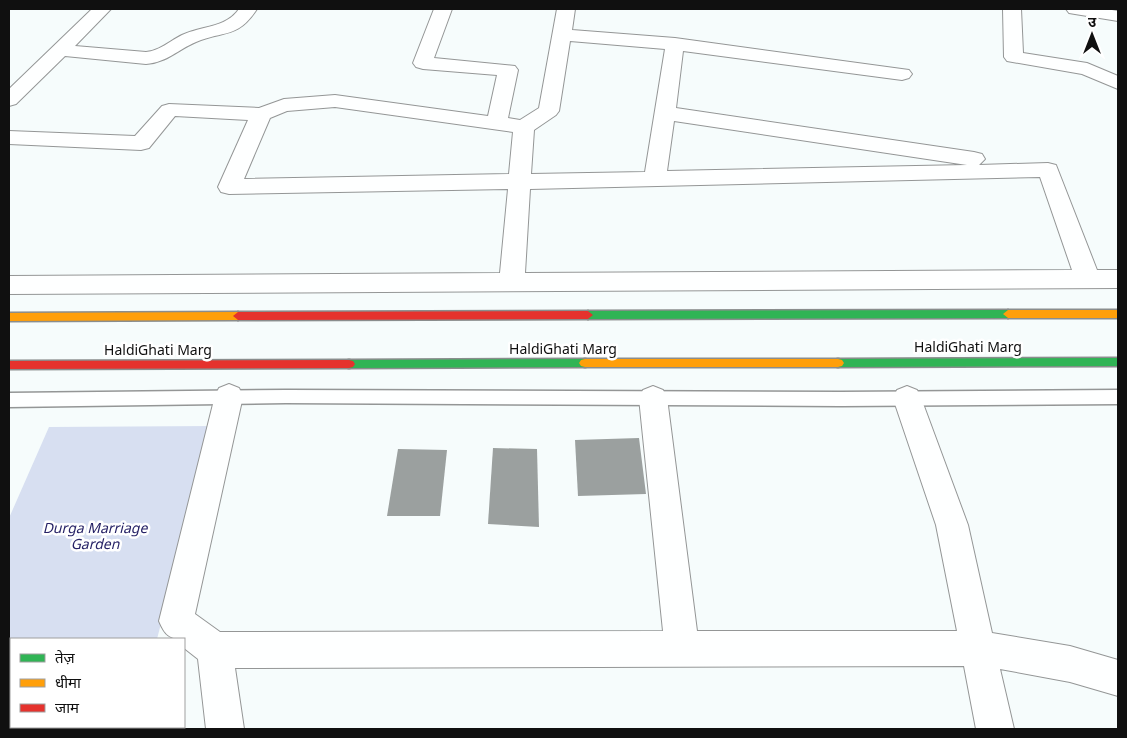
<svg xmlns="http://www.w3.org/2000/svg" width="1127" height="738" font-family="Georgia,'Noto Sans Devanagari',serif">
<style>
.green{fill:#d7dff1}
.building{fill:#9ba09f}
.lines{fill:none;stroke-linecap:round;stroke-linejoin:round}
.lane-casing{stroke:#949696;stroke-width:3}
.street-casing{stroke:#949696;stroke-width:2}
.fast-casing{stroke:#8a8d8d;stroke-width:3}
.slow-casing{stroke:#8a8d8d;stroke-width:3}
.jam-casing{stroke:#8a8d8d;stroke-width:3}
.lane{fill:#feffff;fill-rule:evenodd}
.street{fill:#feffff;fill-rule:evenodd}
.fast{fill:#30b455;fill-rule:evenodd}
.slow{fill:#ff9f0a;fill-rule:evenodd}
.jam{fill:#e5322d;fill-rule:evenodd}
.labels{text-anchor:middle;stroke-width:5;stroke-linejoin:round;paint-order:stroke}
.street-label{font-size:14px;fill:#101010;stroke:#fff}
.park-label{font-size:14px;font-style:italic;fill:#262266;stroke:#fff}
</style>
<rect width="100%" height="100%" fill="#f6fcfc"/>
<!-- green -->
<path class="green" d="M212,426L157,639H11V695H9V518L49,427Z"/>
<!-- building -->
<g class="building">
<path d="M639,438L646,494L578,496L575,440Z"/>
<path d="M493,448L537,449L539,527L488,524Z"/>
<path d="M398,449L447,450L440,516H387Z"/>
</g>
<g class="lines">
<!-- lane casing -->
<g class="lane-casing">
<path id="lane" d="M286,390L841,392L1118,390V404L841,406L286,403L9,407V393Z"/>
</g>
<!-- street casing -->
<g class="street-casing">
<g id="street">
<path d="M92,9H111L75,46L146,52C159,51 170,41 182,35C201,26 226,28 239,9H257C237,39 225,30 196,42C177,50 168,62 146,64L65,56L16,104L9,106V89Z"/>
<path d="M434,9H452L434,58L515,66L518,70L508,118L520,120L539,108L557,9H575L572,30L675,38L909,70L912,74L909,78L902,80L683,51L676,108L974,152L982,154L985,159L979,165L1048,163L1056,165L1097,270H1118V288L9,294V276L500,273L508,189L229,194L221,192L218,187L248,120L175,116L149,148L141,150L9,144V131L135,136L162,106L169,104L259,108L284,99L335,95L488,116L497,75L423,69L416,67L413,63ZM570,41L665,49L645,172L531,174L534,130L556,115L559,111ZM335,107L513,132L509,174L244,179L270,118L287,111ZM674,121L967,165L667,171ZM1040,177L1072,270L525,273L530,189Z"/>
<path d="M1003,9H1021L1023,53L1087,63L1118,76V89L1082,74L1007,61L1004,57Z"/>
<path d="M1066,9H1106L1118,11V21L1075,14L1069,13Z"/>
<path d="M229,384L239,388L243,396L195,614L220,632L663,631L639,398L643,390L653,386L663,390L667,398L697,631H957L936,525L893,398L897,390L907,386L917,390L921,398L968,525L992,633L1070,646L1118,660V696L1070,682L1000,669L1014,729H976L964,666L235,668L244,729H206L198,659L184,648V639C169,639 165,635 159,621L215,396L219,388Z"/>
</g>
</g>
<!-- fast casing -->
<g class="fast-casing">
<g id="fast">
<path d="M1008,310L1013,314L1008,318L588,319L583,315L588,311Z"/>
<path d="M1118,358V366L838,367L834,366L832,363L834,360L838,359Z"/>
<path d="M585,359L589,360L591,363L589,366L585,367L349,368L345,367L343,364L345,361L349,360Z"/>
</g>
</g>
<!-- slow casing -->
<g class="slow-casing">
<g id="slow">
<path d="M1008,310H1118V318H1008L1003,314Z"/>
<path d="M238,312L243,316L238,320L9,321V313Z"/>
<path d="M585,359H838L842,360L844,363L842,366L838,367H585L581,366L579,363L581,360Z"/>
</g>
</g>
<!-- jam casing -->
<g class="jam-casing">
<g id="jam">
<path d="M588,311L593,315L588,319L238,320L233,316L238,312Z"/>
<path d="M349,360L353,361L355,364L353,367L349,368L9,369V361Z"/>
</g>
</g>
<!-- lane -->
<use href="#lane" class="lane"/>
<!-- street -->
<use href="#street" class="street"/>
<!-- fast -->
<use href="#fast" class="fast"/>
<!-- slow -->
<use href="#slow" class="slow"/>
<!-- jam -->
<use href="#jam" class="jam"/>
</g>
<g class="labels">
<!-- street labels -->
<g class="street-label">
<text x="968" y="352">HaldiGhati Marg</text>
<text x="563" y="354">HaldiGhati Marg</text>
<text x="158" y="355">HaldiGhati Marg</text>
</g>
<!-- park labels -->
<g class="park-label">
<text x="95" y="533">Durga Marriage<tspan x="95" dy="16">Garden</tspan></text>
</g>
</g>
<!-- border -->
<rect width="1127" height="738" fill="none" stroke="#101010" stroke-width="20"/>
<!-- legend -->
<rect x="10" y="638" width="175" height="90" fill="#ffffff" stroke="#9f9f9f"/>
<rect x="20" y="654" width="25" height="8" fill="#30b455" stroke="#9f9f9f"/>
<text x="55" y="663" font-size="15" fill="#101010">तेज़</text>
<rect x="20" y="679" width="25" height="8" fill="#ff9f0a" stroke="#9f9f9f"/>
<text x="55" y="688" font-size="15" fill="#101010">धीमा</text>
<rect x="20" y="704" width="25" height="8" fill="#e5322d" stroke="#9f9f9f"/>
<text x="55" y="713" font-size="15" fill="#101010">जाम</text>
<!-- north arrow -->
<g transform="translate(1092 35)" stroke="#ffffff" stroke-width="4" paint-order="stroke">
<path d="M0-4L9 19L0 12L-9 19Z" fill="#101010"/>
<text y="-8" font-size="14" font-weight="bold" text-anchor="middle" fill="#101010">उ</text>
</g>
</svg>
